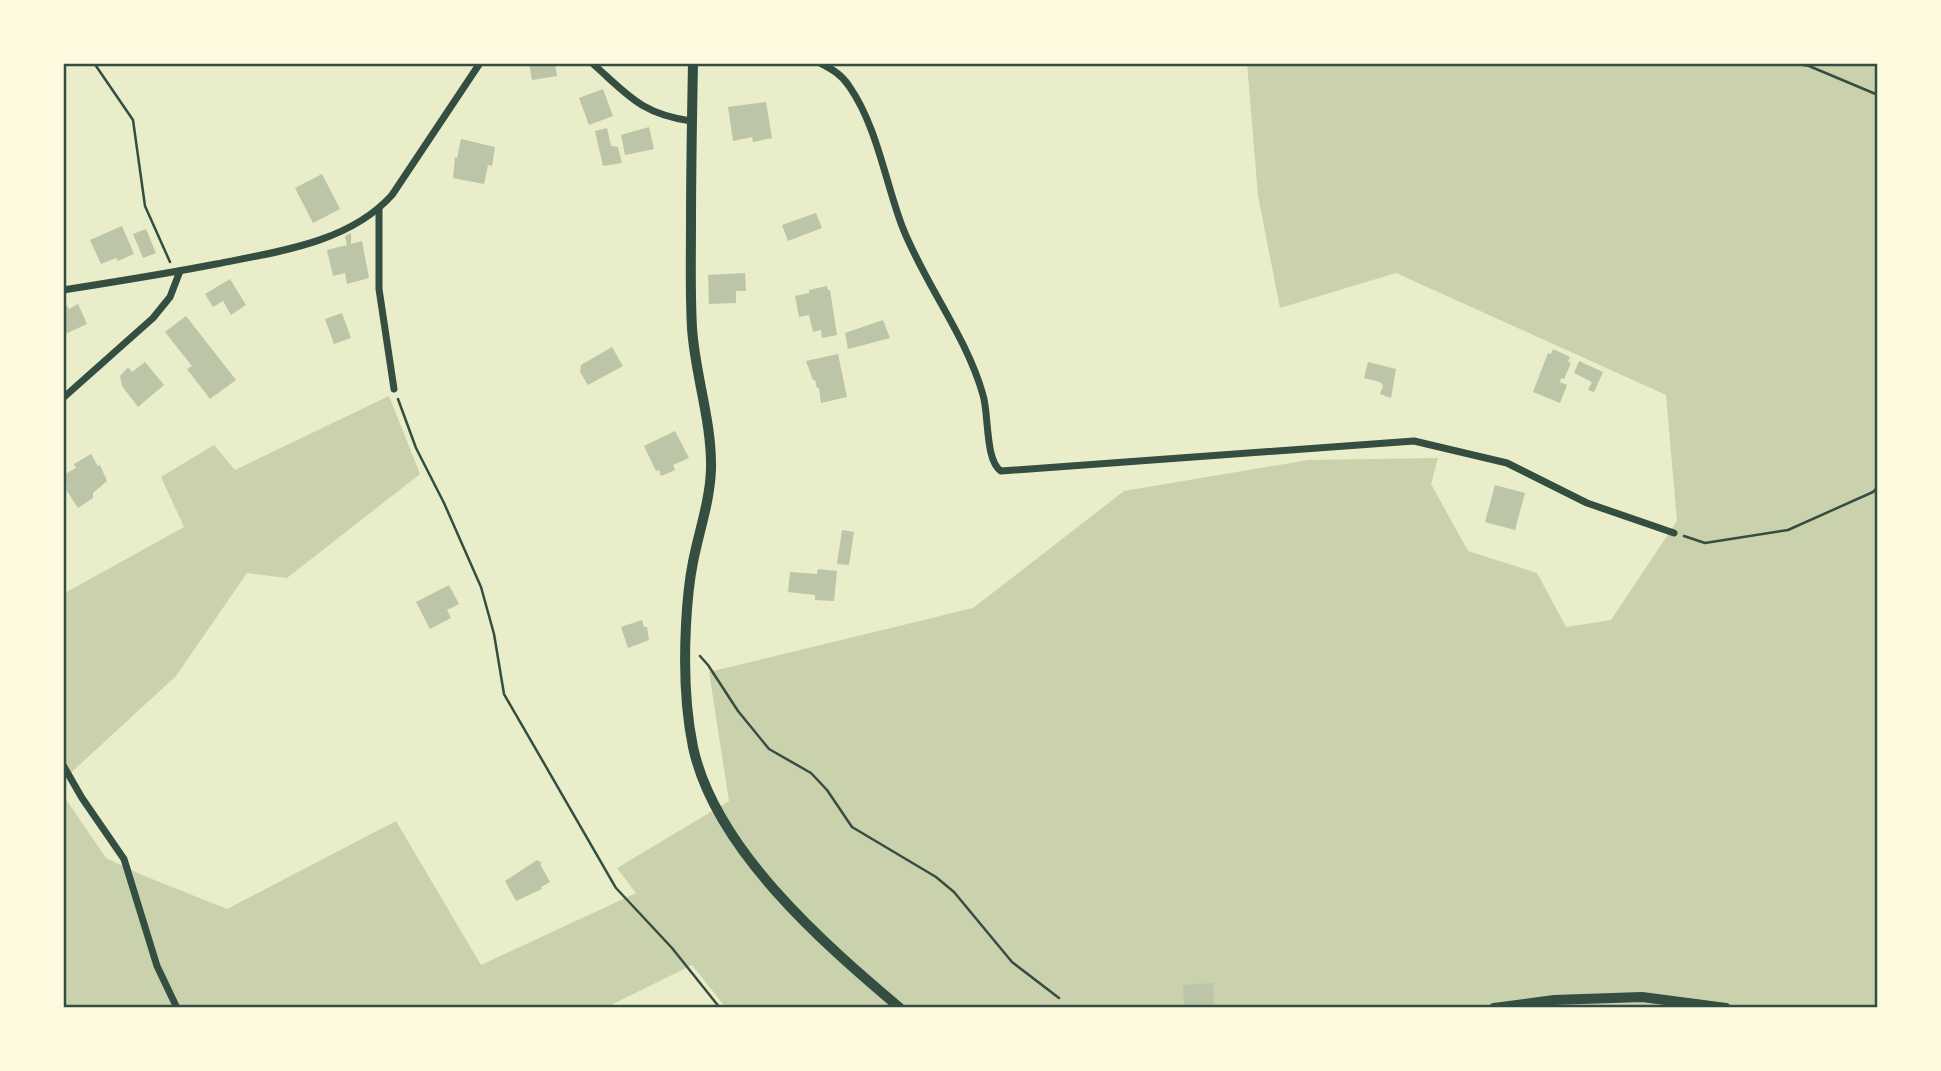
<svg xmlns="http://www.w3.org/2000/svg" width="1941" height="1071" font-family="Lato,sans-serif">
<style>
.green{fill:#cad2ad}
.building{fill:#bcc5a7}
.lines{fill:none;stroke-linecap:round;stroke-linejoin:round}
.path{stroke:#344e41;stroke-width:2.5}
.minor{stroke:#344e41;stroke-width:7}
.tertiary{stroke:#344e41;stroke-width:10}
.neatline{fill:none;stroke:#344e41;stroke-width:2.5}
</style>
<rect width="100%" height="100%" fill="#e9edc9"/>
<!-- green -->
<g class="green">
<path d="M1247,63H1878V1008H726L692,965L605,1008H63V795L106,858L142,875L227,909L396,821L481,965L636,893L617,868L729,801L709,672L973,608L1124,491L1308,460L1438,458L1431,484L1468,551L1537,573L1566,627L1611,620L1677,521L1666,395L1396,273L1280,308L1258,196Z"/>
<path d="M389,396L420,474L287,578L247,573L176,676L63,780V594L184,527L161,477L214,445L235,470Z"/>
</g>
<!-- building -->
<g class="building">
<path d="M529,63H555L557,76L532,80Z"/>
<path d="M603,89L613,116L589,125L579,98Z"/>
<path d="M766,102L772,138L753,142L752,137L733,141L728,107Z"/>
<path d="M649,127L654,149L625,155L621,135Z"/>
<path d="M607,128L611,146L618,147L622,163L603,166L595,131Z"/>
<path d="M461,139L495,147L492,166L488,165L484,184L453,178L455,157L457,158Z"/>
<path d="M322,174L340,209L313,223L295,188Z"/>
<path d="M816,213L822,228L788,241L782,225Z"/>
<path d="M122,226L134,254L118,261L116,258L101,264L90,240Z"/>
<path d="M146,229L156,253L143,258L133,234Z"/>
<path d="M351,233V244L362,241L369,278L347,284L345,273L333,276L327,250L347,245L345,236Z"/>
<path d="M745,273L746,291H736V303L709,304L708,275Z"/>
<path d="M230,279L246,305L231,315L223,301L213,307L205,294Z"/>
<path d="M827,286L828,290H830L837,335L822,338L821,330L813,332L809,315L799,317L795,296L809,293V290Z"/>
<path d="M78,304L87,324L63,335V307L67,305L69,309Z"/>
<path d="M342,313L351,338L334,344L325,319Z"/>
<path d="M186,316L236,380L210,399L187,369L192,366L165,332Z"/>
<path d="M883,320L890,338L848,349L845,333Z"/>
<path d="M612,347L623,366L588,385L580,372L581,365Z"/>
<path d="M1553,349L1570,357L1568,362L1571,363L1564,379L1561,378L1560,382L1567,385L1560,403L1533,392L1548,353L1551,354Z"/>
<path d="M838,354L847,397L821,403L819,388H817L815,380H813L806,361Z"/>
<path d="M1579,361L1603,372L1594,392L1588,390L1592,382L1574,373Z"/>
<path d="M145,362L164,385L138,407L122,386L120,376L128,367L132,372Z"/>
<path d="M1368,362L1396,369L1391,398L1380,394L1383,386L1380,382L1364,378Z"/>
<path d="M675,431L689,458L673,465L675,470L661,476L659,470L656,471L644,446Z"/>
<path d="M91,454L98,466L100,465L107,481L93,493V498L78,508L65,488L67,487L63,475L76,468L74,464Z"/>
<path d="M1495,485L1525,493L1515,530L1485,522Z"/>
<path d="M842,530L854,532L849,565L837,564Z"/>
<path d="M818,569L837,571L834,601L815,600V595L788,592L790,572L817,574Z"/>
<path d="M449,585L459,604L447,610L451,618L430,629L416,602Z"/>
<path d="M642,620L644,627H647L649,640L628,648L621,627Z"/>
<path d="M537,860L542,863L540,864L550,882L541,887L542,889L516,901L505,881Z"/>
<path d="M1213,983L1214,1008H1184L1183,985Z"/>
</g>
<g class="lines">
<!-- path -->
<g class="path">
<path d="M94,63L133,120L145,206L170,262"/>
<path d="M1792,63L1809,66L1878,95"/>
<path d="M398,399L416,448L444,503L481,587L494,634L504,694L616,888L672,948L720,1008"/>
<path d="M1684,536L1705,543L1788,530L1873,492L1878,487"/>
<path d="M700,656L708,665L738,711L769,749L811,773L827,790L852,827L936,877L954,892L1012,962L1059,998"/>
</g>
<!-- minor -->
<g class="minor">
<path d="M592,63C628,95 641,114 691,121"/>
<path d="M820,63C832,69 842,75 849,86C877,126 885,181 902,226C925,285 966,335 983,395C989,414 985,461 1001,471L1414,441L1507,463L1587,503L1674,533"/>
<path d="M379,209V289L394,389"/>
<path d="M63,290C114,282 165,274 216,264C276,252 349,243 392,195L480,63"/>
<path d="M63,398L153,318L170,297L180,271"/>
<path d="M63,765L82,798L124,859L157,966L177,1008"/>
</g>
<!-- tertiary -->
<g class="tertiary">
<path d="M693,63C692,116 691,169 691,222C691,257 690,292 692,328C695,375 712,421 711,469C710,501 699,531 693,562C689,582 687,605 686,625C684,664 685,708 693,747C715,849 823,943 900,1008"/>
<path d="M1494,1008L1554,1000L1642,997L1726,1008"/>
</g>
</g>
<!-- border -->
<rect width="1941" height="1071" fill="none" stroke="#fefae0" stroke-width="130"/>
<rect x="65" y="65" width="1811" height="941" class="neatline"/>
</svg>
